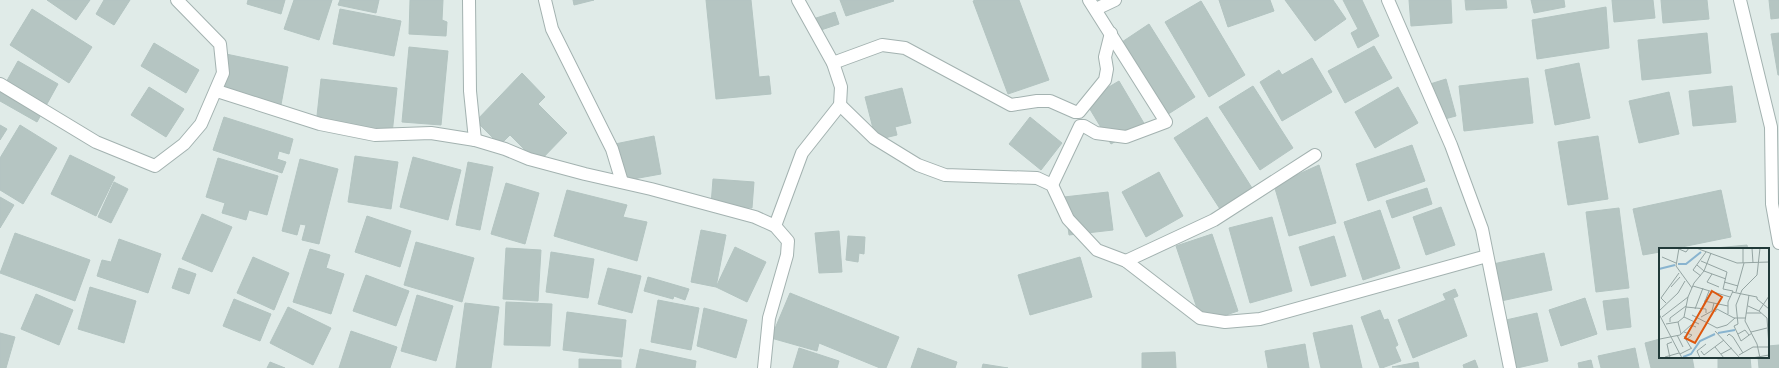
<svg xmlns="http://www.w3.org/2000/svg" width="1779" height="368" font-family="'Nunito Sans',sans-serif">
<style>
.building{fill:#b5c5c2;stroke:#b3c4c1}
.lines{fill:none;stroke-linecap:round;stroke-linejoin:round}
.minor-casing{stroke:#a3b2b0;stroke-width:14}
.minor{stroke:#fff;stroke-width:12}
.inset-river{fill:none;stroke:#89b4cf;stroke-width:2}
.inset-road{fill:none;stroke:#94a4a2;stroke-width:1}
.view{fill:#de570e;fill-opacity:0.15;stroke:#de570e;stroke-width:2}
.inset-edge{fill:none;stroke:#213a39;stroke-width:2}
</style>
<rect width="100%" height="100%" fill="#e0ebe8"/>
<!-- building -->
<g class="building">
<path d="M47,0H90L76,20Z"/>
<path d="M104,0H130L114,25L96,14Z"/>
<path d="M248,0H285L281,14L247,4Z"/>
<path d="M294,0H332L319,40L284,29Z"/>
<path d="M340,0H379L376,13L338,5Z"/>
<path d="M410,0H443L442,20L447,22L446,36L409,34Z"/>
<path d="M573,0H594L574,5Z"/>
<path d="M706,0H751L759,77L769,76L771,94L716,99Z"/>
<path d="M840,0H893L894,1L846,16Z"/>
<path d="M976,0H1019L1049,80L1008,94L973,1Z"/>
<path d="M1219,0H1270L1274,11L1228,27Z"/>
<path d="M1285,0H1333L1346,19L1315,41Z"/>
<path d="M1343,0H1362L1379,36L1358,48L1351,33L1358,29Z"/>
<path d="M1409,0H1451L1452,23L1411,26Z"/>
<path d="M1465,0H1506L1507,8L1466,10Z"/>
<path d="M1531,0H1564L1565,7L1534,13Z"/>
<path d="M1612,0H1653L1655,18L1614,22Z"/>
<path d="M1661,0H1707L1709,19L1663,23Z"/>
<path d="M1769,0H1779V18L1771,19Z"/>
<path d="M1201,1L1245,75L1209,97L1165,22Z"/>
<path d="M1606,7L1609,48L1537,59L1532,20Z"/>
<path d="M32,9L92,47L69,83L10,45Z"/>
<path d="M340,9L401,21L394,56L333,44Z"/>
<path d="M835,12L839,24L818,31L813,19Z"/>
<path d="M1149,24L1195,97L1162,118L1116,46Z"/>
<path d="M1707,33L1711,73L1642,80L1638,40Z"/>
<path d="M1779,33V75H1778L1771,34Z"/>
<path d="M154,43L199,70L186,93L141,66Z"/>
<path d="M1374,46L1392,78L1345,103L1328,71Z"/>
<path d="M409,47L448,51L441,125L402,122Z"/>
<path d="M226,54L288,67L280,110L217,97Z"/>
<path d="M1312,58L1332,92L1282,121L1260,82L1279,70L1282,75Z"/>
<path d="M18,61L58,84L37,122L0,101V93Z"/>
<path d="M1579,63L1590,118L1555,125L1545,70Z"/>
<path d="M522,73L545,97L538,104L567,133L538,163L510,135L500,145L476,121Z"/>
<path d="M1528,78L1533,123L1464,131L1459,86Z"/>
<path d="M321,79L397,88L392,134L316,125Z"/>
<path d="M1446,79L1456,116L1437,121L1427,85Z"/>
<path d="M1119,81L1145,125L1111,144L1085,101Z"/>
<path d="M1253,86L1293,148L1260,170L1219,107Z"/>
<path d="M1732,86L1736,122L1693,126L1689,91Z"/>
<path d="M149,87L184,109L166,137L131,115Z"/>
<path d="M1398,87L1418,123L1375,148L1355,112Z"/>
<path d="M902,88L911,123L895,127L897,135L876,140L865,97Z"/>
<path d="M1669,92L1679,134L1639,143L1629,101Z"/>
<path d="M224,117L293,139L289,154L279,151L277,159L286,162L282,173L213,150Z"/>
<path d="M1030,117L1062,143L1041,170L1009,144Z"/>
<path d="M1207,117L1252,188L1220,209L1174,138Z"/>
<path d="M0,125L7,129L0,140Z"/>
<path d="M20,125L57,148L23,204L0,190V158Z"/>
<path d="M654,136L661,174L622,181L615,144Z"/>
<path d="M1598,136L1608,199L1568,205L1558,142Z"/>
<path d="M1412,145L1425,181L1368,201L1356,164Z"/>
<path d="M70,155L115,177L96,216L51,194Z"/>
<path d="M355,156L398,162L391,209L348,202Z"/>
<path d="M413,157L461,170L448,220L400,207Z"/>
<path d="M218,158L278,176L267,215L249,210L246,220L222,213L225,203L206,197Z"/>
<path d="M300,159L338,169L319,244L302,240L306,225L300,224L297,235L282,231Z"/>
<path d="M468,162L493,167L480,230L456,225Z"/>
<path d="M1319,165L1336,223L1289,236L1274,185Z"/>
<path d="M1159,172L1183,216L1146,237L1122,192Z"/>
<path d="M713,179L754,182L752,208L711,205Z"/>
<path d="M114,182L128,189L111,223L98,217Z"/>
<path d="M506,183L539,193L525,244L491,234Z"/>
<path d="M1427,188L1432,204L1392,218L1386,201Z"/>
<path d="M567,190L627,205L623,217L647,222L637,261L554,236Z"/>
<path d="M1721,190L1731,237L1672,249H1660V252L1643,255L1633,209Z"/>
<path d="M1108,192L1113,230L1069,235L1064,197Z"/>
<path d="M0,197L14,205L0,228Z"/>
<path d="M1441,207L1455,245L1426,255L1413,217Z"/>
<path d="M1619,208L1629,288L1596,292L1586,212Z"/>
<path d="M1380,210L1400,268L1363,280L1344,222Z"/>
<path d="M202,214L232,227L212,272L182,259Z"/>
<path d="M367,216L411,231L400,267L355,252Z"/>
<path d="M1272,217L1292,291L1250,303L1229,228Z"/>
<path d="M701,230L726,235L716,287L691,282Z"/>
<path d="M839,231L842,272L819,273L815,233Z"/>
<path d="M15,233L90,260L75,301L0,273Z"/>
<path d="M1212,234L1238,311L1202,323L1176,246Z"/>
<path d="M848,236L865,237L864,254L859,253L858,262L846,260Z"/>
<path d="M1334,236L1346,276L1311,286L1299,247Z"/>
<path d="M119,239L161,254L148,293L97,276L102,260L111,262Z"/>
<path d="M416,242L474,258L462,302L404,285Z"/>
<path d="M1747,245L1748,249H1705Z"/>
<path d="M735,247L766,262L747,302L716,287Z"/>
<path d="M506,248L541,250L538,301L503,299Z"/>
<path d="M310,249L330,255L326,268L344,274L331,314L293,302Z"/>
<path d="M551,252L594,259L588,298L546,292Z"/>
<path d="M1544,253L1552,290L1501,301L1493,264Z"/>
<path d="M253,257L289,273L274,310L237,293Z"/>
<path d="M1080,257L1092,297L1030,315L1018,275Z"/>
<path d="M179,268L196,274L189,294L172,288Z"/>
<path d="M608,268L641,276L632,313L598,304Z"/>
<path d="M366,275L409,291L396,326L353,311Z"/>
<path d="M648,277L689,289L685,300L674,296L673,299L644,291Z"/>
<path d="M90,287L136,301L124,343L78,329Z"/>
<path d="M1455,289L1458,296L1453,298L1467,336L1413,358L1398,320L1446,300L1443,294Z"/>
<path d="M790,293L899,337L886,368H880L819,343L817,351L771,338Z"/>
<path d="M36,294L73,310L59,345L21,329Z"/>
<path d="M417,295L453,306L436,361L401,351Z"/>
<path d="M1585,298L1597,334L1561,346L1549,310Z"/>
<path d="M1628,298L1631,327L1607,330L1603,301Z"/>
<path d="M234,299L271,314L260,341L223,326Z"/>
<path d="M658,300L699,308L691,350L651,342Z"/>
<path d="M506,302L552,304L550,346L504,345Z"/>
<path d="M465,303L499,307L491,368H456Z"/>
<path d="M288,307L331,328L313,365L270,343Z"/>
<path d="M704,308L747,320L736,358L697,346Z"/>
<path d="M1380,310L1384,320L1388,319L1398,345L1395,347L1401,361L1382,368H1380L1361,317Z"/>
<path d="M567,312L626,320L622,357L563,350Z"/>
<path d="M1537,313L1548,361L1517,368H1507L1497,322Z"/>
<path d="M1352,325L1362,368H1321L1313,333Z"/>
<path d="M351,331L397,347L390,368H339Z"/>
<path d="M0,333L15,337L6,368H0Z"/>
<path d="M1660,339V357H1692L1694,368H1651L1645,343Z"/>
<path d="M1305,344L1309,368H1268L1265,351Z"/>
<path d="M1779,345V368H1759L1758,357H1768V346Z"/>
<path d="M799,348L839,361L837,368H793Z"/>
<path d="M918,348L957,362L955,368H911Z"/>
<path d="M1635,348L1639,368H1601L1598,356Z"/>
<path d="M640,349L696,361L695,368H636Z"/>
<path d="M1175,352L1176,368H1142V353Z"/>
<path d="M1718,357H1750L1751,368H1718Z"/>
<path d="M579,359L621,360V368H579Z"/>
<path d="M1475,360L1478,368H1464L1463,365Z"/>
<path d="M1591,360L1593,368H1579L1578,363Z"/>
<path d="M270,362L285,368H267Z"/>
<path d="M1418,362L1419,368L1392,367Z"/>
<path d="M983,364L1008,368H982Z"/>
</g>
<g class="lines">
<!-- minor casing -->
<g class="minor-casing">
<g id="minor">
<path d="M469,0L470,91L475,140"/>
<path d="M545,0L552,29L612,149L622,182"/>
<path d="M1388,0L1451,145L1482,229L1510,368"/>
<path d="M1740,0L1771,127L1772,204L1779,243"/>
<path d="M1096,9L1115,0"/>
<path d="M833,63L882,45L905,48L1011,105L1037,101H1050L1075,112H1079L1105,80L1107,69L1105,57L1111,33"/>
<path d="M0,84L96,142L155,166L184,144L201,124L223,73L220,44L177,0"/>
<path d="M217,91L320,124L375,135L431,133L475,140L505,149L529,159L585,174L651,189L755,217L775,226L788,241L787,255L769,318L764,368"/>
<path d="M840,105L874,138L918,165L945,175L1037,178L1052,185L1068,219L1097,250L1126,261L1200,318L1225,322L1260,319L1487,256"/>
<path d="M1052,185L1080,126H1084L1096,133L1126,137L1166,122L1089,0"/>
<path d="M775,226L802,153L840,105L841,87L833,63L798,0"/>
<path d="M1126,261L1214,220L1315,155"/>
</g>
</g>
<!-- minor -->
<use href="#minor" class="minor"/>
</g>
<!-- overview -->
<g transform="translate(1659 248)">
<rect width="110" height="110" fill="#e0ebe8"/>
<path class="inset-river" d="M19,16H27L42,4M0,21L16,17M59,85L76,82M24,109L32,106L41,93L56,86"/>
<path class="inset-road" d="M20,0L17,18L33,40M37,0L78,15L110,14M93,0L94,15M20,1L27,4L30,0M3,9L17,15M42,13L68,24L64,41L74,43L69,54V66M84,15V0M38,17L45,23L67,31M53,26L48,34L60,39M42,28L34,22L47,4M65,34L79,38M34,38L71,49M12,39L21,29M73,44L98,49V51L110,61M77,44L85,15M90,47L86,73L98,96L101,110M45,53L69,58M7,55L2,50L20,25M89,58L100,63L108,70L110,98M27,59L47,61V65M36,61L44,40M43,61L50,43M0,63L19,45L26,33M100,63L110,48M56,64L58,61L75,70H87M87,65H102M0,66L23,110M33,67L58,80L68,77L76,70M3,69L29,49M25,69L40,76M42,69L53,63L55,55M11,74V70L27,58M19,74L22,86M7,76L19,74L25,69L29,49L35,35L45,23L52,5M56,83L81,110M25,84L33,87L27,92M92,84L108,80M79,86L86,82L90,87M18,87L24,99M25,88L32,100M68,88L70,86L74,89L84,105M1,91L21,87L32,77L37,79M82,93L75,78L79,76L77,57L83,42L98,27L101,0M82,93L93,85M56,99L65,110M42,103L45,107L65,92M21,106L33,100M62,106L73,100M80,107L94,99H110M6,109L20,105M11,110L8,96L13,94M41,110L38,103L47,96M93,110L110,107"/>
<path class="view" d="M53,43L63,49L36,95L26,90Z"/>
<rect width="110" height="110" class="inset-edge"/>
</g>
</svg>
